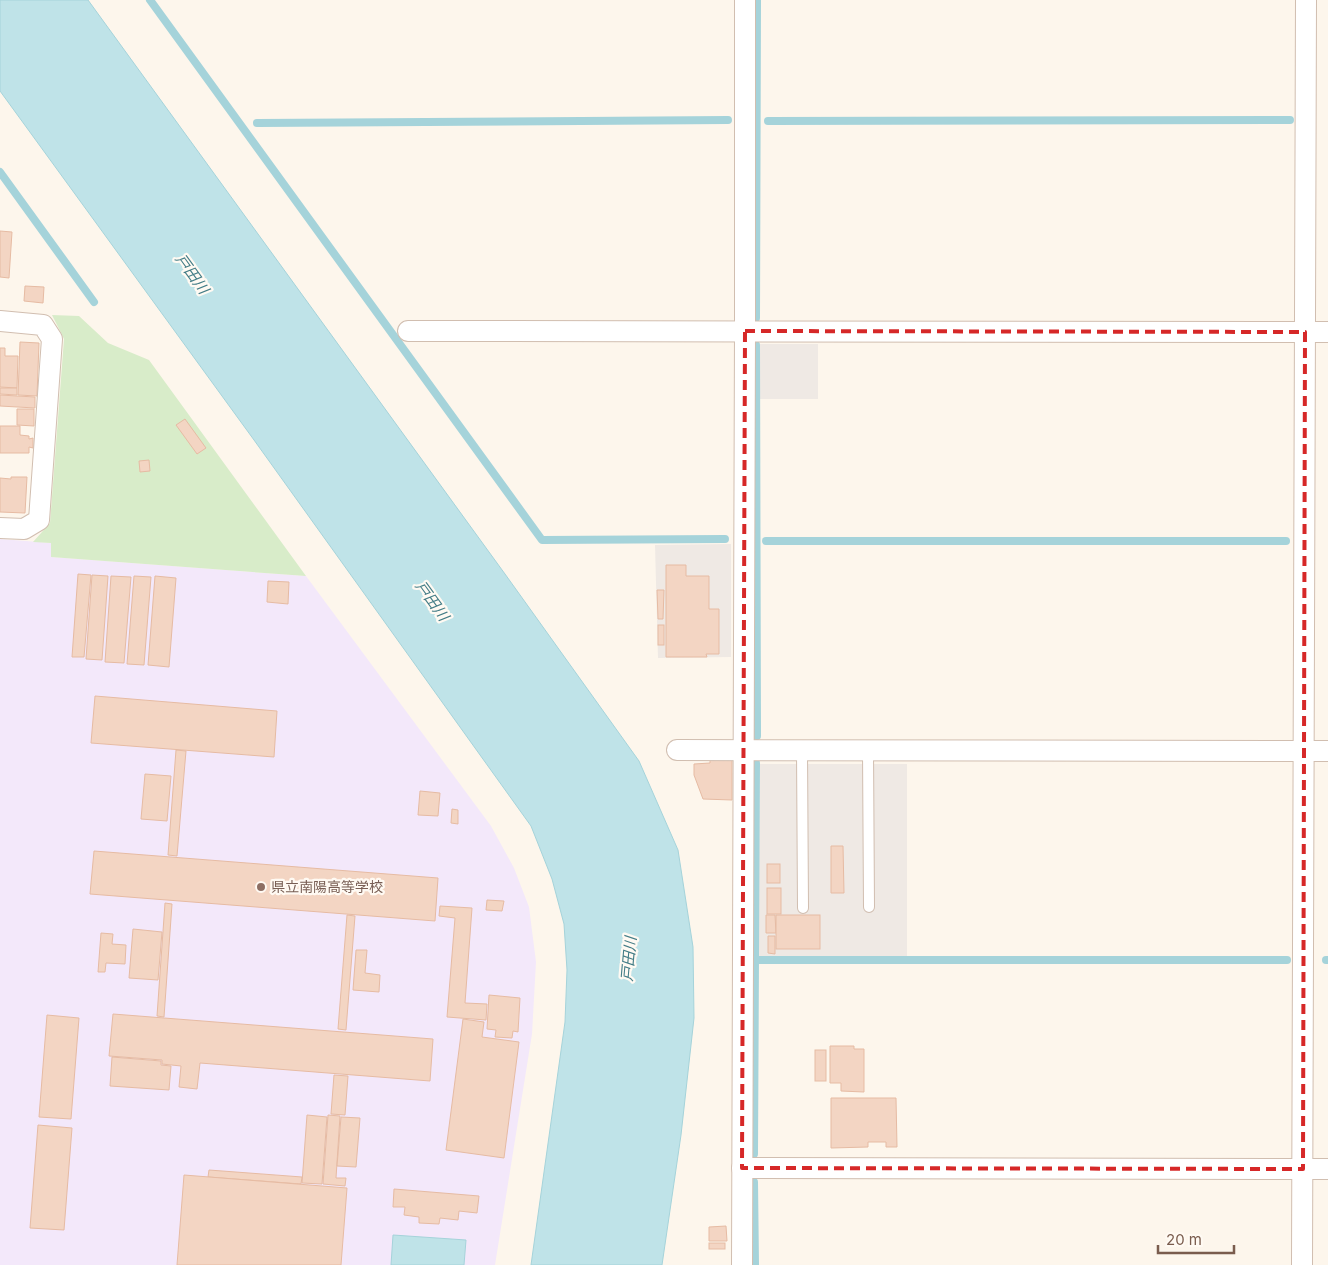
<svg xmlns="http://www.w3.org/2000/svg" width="1328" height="1265" font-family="Inter,'Noto Sans JP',sans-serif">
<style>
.industrial{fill:#efe9e4}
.education{fill:#f3e8fa}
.green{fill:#d8ecc9}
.water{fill:#bfe3e8;stroke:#a5d3da}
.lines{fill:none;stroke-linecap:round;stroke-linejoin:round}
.stream{stroke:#a5d3da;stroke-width:8}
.building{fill:#f3d5c3;stroke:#e6bba3}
.service-casing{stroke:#d1beb0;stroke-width:12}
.minor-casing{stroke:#d1beb0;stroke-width:22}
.service{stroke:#fff;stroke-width:10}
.minor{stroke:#fff;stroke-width:20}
.marked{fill:none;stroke:#d62828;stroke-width:4;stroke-dasharray:10 6;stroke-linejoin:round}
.education-dot{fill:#8d6e63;stroke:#fffaf3;stroke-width:2}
.labels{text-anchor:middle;stroke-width:4.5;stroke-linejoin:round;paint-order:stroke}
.education-label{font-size:14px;fill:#785e54;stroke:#fffaf3;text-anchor:start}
.water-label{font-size:15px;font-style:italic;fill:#437c86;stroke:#fffaf3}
</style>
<rect width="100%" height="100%" fill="#fdf6ec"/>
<!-- industrial -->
<g class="industrial">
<rect x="760" y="344" width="58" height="55"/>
<path d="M731,544V657L658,658L655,545Z"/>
<path d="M760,764H907V956L758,958Z"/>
</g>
<!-- education -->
<path class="education" d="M0,539L52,543L51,557L306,576L491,826L514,868L529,907L536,962L532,1034L495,1265H0Z"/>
<!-- green -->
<path class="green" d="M52,315L79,316L108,343L149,360L306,576L51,557V543L33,542L50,523L64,339Z"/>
<!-- water -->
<g class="water">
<path d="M0,0H88L505,574L639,761L678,850L693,947L694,1018L681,1135L662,1265H531L565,1022L567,970L564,924L552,879L531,826L254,440L0,91Z"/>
<path d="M393,1235L466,1240L464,1265H391Z"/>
</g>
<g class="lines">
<!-- stream -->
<g class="stream">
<path d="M150,0L542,540L725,539"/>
<path d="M768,121L1290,120"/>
<path d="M257,123L728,120"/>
<path d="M0,172L94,302"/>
<path d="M756,318L757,0"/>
<path d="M756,345L757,736"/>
<path d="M766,541H1286"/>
<path d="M755,960H1287"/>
<path d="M1326,960H1328"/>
<path d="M754,1154L756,763"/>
<path d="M754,1182L755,1265"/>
</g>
</g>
<!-- building -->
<g class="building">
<path d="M0,231L12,232L9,278L0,277Z"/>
<path d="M25,286L44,287L43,303L24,301Z"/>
<path d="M20,342L39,343L37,396L18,395Z"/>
<path d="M0,348H5V356H18L17,388L0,387Z"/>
<path d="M0,388H17V395L0,394Z"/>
<path d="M0,395L35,397V408L0,406Z"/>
<path d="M17,409H34V426L17,425Z"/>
<path d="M185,419L206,448L197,454L176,425Z"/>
<path d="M0,426H20V435L29,436V439L33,438V448L29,447V453H0Z"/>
<path d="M149,460L150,471L140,472L139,461Z"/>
<path d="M11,477H27L25,513L0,512V478L11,479Z"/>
<path d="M666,565H686V576H709V609H719V654H706L707,657H666Z"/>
<path d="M78,574L91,575L84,657H72Z"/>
<path d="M92,575L108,576L102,660L86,659Z"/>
<path d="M111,576L131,577L124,663L105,662Z"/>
<path d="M134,576L151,577L144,665L127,664Z"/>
<path d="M155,576L176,578L169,667L148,665Z"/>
<path d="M268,581L289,582L288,604L267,602Z"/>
<path d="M657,590H664L663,619H658Z"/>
<rect x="658" y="625" width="6" height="20"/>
<path d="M95,696L277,711L274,757L91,743Z"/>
<path d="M176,750L186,751L177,856L168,855Z"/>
<path d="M732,758V800L703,799L694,775V764L710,763V759Z"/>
<path d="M145,774L171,776L167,821L141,819Z"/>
<path d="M420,791L440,793L438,816L418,815Z"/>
<path d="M452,809L458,810V824L451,823Z"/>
<path d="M831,846H843L844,893H831Z"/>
<path d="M94,851L438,878L435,921L90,894Z"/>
<rect x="767" y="864" width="13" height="19"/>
<rect x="767" y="888" width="14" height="26"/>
<path d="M487,900L504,901L502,911L486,910Z"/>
<path d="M165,903L172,904L164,1017L157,1016Z"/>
<path d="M440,906L472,908L465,1003L487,1004L486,1020L447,1017L455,918L439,916Z"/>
<path d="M347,915L355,916L346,1030L338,1029Z"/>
<path d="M766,915H775L776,933H766Z"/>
<rect x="776" y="915" width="44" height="34"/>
<path d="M133,929L162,932L158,980L129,978Z"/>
<path d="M101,933L113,934L112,944L126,945L125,964L106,963L105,972H98Z"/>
<path d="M768,936H775V954L768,953Z"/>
<path d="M356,950H367L365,973L380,975L379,992L353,990Z"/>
<path d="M489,995L520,998L518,1032L513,1031L512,1038L495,1037L496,1030L487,1029Z"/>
<path d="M113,1014L433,1039L430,1081L200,1063L197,1089L179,1087L181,1066L162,1064V1060L109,1056Z"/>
<path d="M47,1015L79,1018L71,1119L39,1117Z"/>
<path d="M463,1019L484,1022L482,1037L519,1042L504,1158L446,1150Z"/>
<path d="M830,1046H854V1049H864V1092L841,1091V1083H830Z"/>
<rect x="815" y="1050" width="11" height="31"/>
<path d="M112,1057L161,1061V1065L171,1066L169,1090L110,1086Z"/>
<path d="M334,1075L348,1076L345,1115L331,1114Z"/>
<path d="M831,1098H896L897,1147H886V1142H868V1147L831,1148Z"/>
<path d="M307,1115L327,1117L322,1184L302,1183Z"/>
<path d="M328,1115L340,1116L336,1178H346L345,1186L323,1184Z"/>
<path d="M341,1117L360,1118L356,1167L337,1166Z"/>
<path d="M38,1125L72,1128L64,1230L30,1228Z"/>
<path d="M209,1170L302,1177L301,1184L208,1177Z"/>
<path d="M184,1175L347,1188L341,1265H177Z"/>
<path d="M394,1189L479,1196L477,1213L459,1211L458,1220L440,1218L439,1224L419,1223V1217L404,1215L405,1207H393Z"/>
<path d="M726,1226L727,1241H709V1227Z"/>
<rect x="709" y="1243" width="16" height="6"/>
</g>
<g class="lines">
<!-- service casing -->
<g class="service-casing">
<g id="service">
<path d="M802,750L803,908"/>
<path d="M868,750L869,907"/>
</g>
</g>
<!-- minor casing -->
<g class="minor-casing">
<g id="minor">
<path d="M0,321L43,325L52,339L39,520L24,529L0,528"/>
<path d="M408,331L1328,332"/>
<path d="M677,750L1328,751"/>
<path d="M742,1168L1328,1169"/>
<path d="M742,1265L745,331V0"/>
<path d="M1302,1265L1306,0"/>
</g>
</g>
<!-- service -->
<use href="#service" class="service"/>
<!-- minor -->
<use href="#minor" class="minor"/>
</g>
<!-- marked area -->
<path class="marked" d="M745,331L1305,332L1303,1169L742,1168Z"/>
<!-- markers -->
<circle class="education-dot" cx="261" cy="887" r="5"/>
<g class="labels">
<!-- education labels -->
<g class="education-label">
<text x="271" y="892">県立南陽高等学校</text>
</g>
<!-- water labels -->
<g class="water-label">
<text transform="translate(192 274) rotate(54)" y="5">戸田川</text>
<text transform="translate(432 601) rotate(54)" y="5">戸田川</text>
<text transform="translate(629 959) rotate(-85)" y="5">戸田川</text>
</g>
</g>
<!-- scale -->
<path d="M1158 1245v8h76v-8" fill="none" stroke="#7a5c4d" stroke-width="2.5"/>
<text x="1166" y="1245" font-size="15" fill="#7a5c4d" stroke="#fffaf3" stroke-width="4" paint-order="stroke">20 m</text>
</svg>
